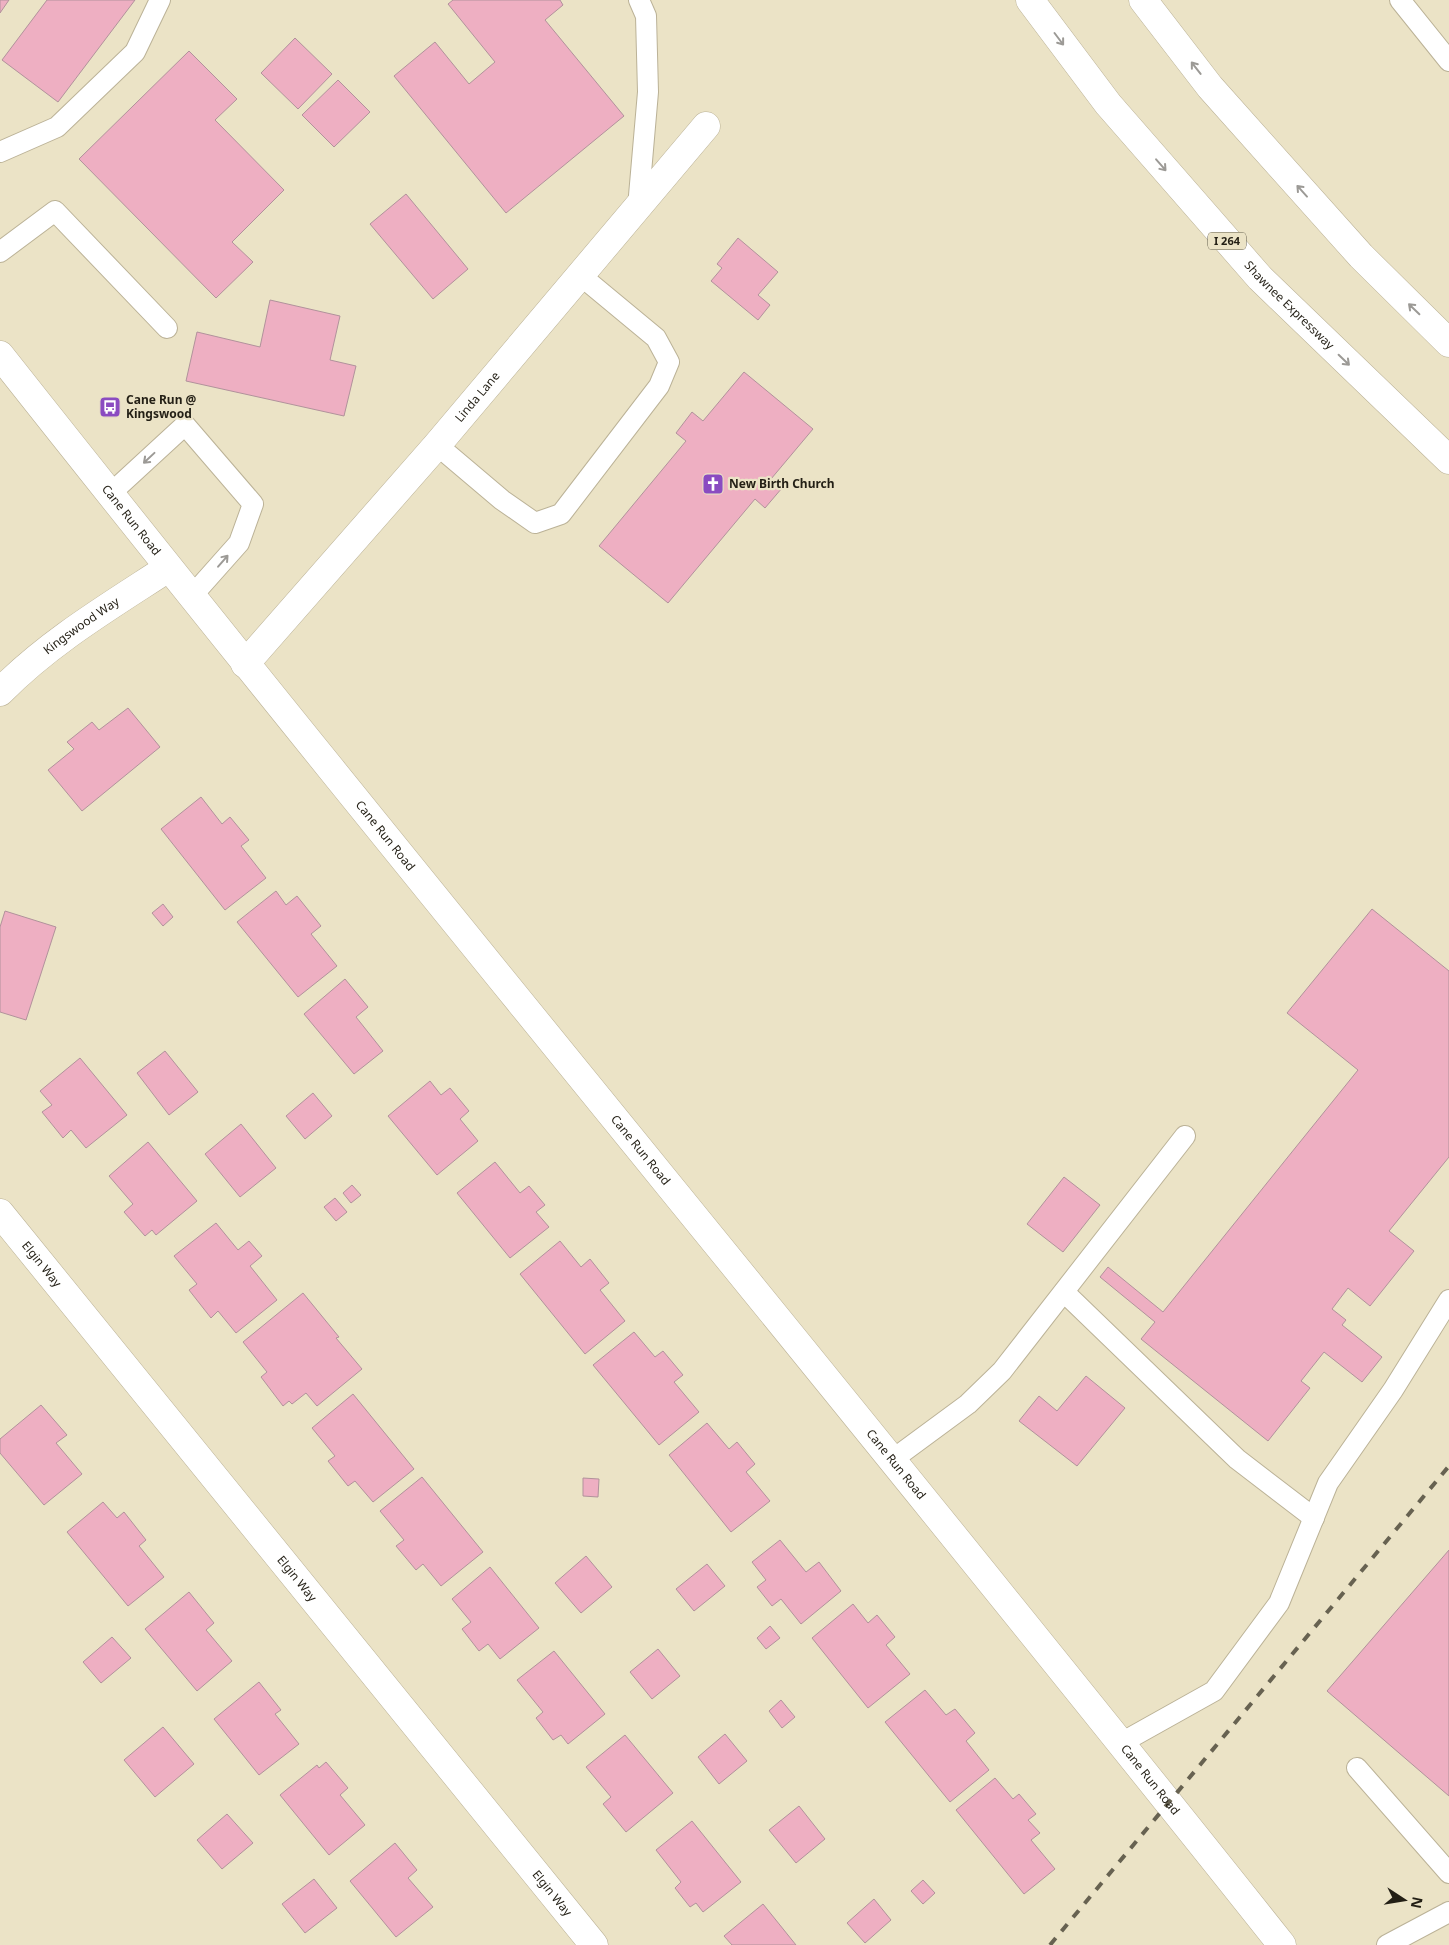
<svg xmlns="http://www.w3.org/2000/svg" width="1449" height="1945" font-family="'Noto Sans',sans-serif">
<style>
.building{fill:#eeafc2;stroke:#b1929b}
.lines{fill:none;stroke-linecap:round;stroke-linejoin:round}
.lane-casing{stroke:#bbb297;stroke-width:22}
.street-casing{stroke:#bbb297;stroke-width:29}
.secondary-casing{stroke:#bbb297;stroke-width:29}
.highway-casing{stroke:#bbb297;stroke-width:29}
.lane{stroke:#fff;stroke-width:20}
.street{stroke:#fff;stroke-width:28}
.secondary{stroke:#fff;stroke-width:28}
.highway{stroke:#fff;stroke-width:28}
.rail{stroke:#676251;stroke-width:4;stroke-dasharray:9 9;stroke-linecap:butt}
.oneway{stroke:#9c9a96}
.labels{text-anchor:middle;stroke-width:4.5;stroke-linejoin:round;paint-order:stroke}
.shield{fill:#ebe3c6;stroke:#5f5a4a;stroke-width:1}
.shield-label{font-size:11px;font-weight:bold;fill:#231f15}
.street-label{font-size:12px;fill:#231f15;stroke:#ebe3c6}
.poi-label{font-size:12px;font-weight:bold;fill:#231f15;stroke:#ebe3c6;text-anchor:start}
</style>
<rect width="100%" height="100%" fill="#ebe3c6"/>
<!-- building -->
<g class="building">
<path d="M0,0H9L0,13Z"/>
<path d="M47,0H135L58,102L2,60Z"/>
<path d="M453,0H560L563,5L545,20L624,116L506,213L394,76L435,42L469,84L495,62L448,4Z"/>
<path d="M295,38L332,74L298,109L261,73Z"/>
<path d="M189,51L237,99L215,120L284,190L232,242L253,262L216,298L79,159Z"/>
<path d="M338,80L370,112L334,147L302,115Z"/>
<path d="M406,194L468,269L433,299L370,224Z"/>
<path d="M738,238L778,272L758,295L770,305L758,320L711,281L722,268L717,264Z"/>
<path d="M270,300L340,316L330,360L356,366L344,416L186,381L197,332L260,347Z"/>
<path d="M744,372L813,429L771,479L782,488L765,508L755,499L668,603L599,546L686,441L676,433L692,412L703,421Z"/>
<path d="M128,708L160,747L82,811L48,770L74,749L67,742L92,722L99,730Z"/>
<path d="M201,797L222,824L230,817L249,840L241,846L266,878L225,910L161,829Z"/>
<path d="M276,891L286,905L297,896L321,926L311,934L337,966L298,997L237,922Z"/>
<path d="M163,904L173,917L163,926L152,913Z"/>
<path d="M1372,909L1449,971V1157L1389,1231L1414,1251L1370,1306L1348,1288L1332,1309L1346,1320L1342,1325L1382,1357L1362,1382L1324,1352L1301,1381L1310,1388L1268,1441L1141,1339L1155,1322L1100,1277L1108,1267L1163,1312L1358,1070L1287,1013Z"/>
<path d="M5,911L56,927L26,1020L0,1012V927Z"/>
<path d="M345,979L368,1007L356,1017L383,1051L354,1074L304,1014Z"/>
<path d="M165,1051L198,1092L169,1115L137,1073Z"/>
<path d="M80,1058L127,1115L86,1148L71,1130L63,1138L42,1112L52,1105L40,1091Z"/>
<path d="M430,1081L441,1095L450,1088L469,1111L460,1119L478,1141L437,1175L388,1116Z"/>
<path d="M313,1093L332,1116L305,1139L286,1116Z"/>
<path d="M241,1124L276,1168L240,1197L205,1154Z"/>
<path d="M148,1142L197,1201L156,1235L152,1230L145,1236L124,1212L133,1204L109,1176Z"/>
<path d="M495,1162L520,1193L529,1186L545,1205L536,1212L549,1227L510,1258L457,1193Z"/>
<path d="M1064,1177L1100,1205L1063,1252L1027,1224Z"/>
<path d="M352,1185L361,1195L351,1203L343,1193Z"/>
<path d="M335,1198L347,1212L336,1221L324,1207Z"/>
<path d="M216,1223L238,1250L249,1241L262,1256L250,1266L277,1300L236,1333L218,1311L211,1318L189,1290L197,1284L174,1256Z"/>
<path d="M560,1241L581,1267L590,1259L609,1283L600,1290L625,1321L585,1354L520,1274Z"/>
<path d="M303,1293L339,1337L336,1338L362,1369L317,1406L306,1393L292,1404L289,1401L283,1406L261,1377L267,1372L243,1342Z"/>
<path d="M634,1332L655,1357L663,1351L683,1375L674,1382L699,1412L659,1445L593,1365Z"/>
<path d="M1086,1376L1125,1408L1077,1466L1019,1421L1039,1396L1057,1411Z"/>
<path d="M353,1394L414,1469L373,1502L355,1481L348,1486L328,1461L335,1456L312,1428Z"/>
<path d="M41,1405L67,1435L56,1443L82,1474L44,1505L0,1453V1439Z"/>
<path d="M707,1423L729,1449L737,1442L755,1464L746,1472L770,1501L731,1532L669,1455Z"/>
<path d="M422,1477L483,1552L441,1586L423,1564L416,1570L396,1546L404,1540L380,1511Z"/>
<path d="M583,1478L599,1479L598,1497L583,1496Z"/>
<path d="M103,1502L117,1518L124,1512L146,1540L139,1546L164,1577L128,1606L67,1532Z"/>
<path d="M780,1540L806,1572L819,1562L841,1591L801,1624L781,1599L772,1606L757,1587L766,1580L752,1562Z"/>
<path d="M1449,1550V1796L1327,1691Z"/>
<path d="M586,1556L612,1587L581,1613L555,1583Z"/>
<path d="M707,1564L725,1586L694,1611L676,1589Z"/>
<path d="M490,1567L539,1628L500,1659L488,1644L479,1651L462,1629L471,1622L452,1599Z"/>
<path d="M189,1592L214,1623L206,1630L232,1661L197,1691L145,1629Z"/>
<path d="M853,1604L868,1623L877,1615L895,1637L886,1645L910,1674L868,1708L812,1638Z"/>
<path d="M770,1626L780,1638L766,1649L757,1638Z"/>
<path d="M112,1637L131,1658L101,1683L83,1662Z"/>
<path d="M658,1649L680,1676L652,1699L630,1672Z"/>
<path d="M554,1651L605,1714L568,1744L561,1735L553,1740L536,1718L543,1712L517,1680Z"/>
<path d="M259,1682L281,1710L275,1714L299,1744L259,1775L214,1719Z"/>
<path d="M925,1690L946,1715L955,1709L975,1733L966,1741L989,1770L950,1802L885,1722Z"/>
<path d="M781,1700L795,1717L782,1728L769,1711Z"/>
<path d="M163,1727L194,1764L155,1797L124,1760Z"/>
<path d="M725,1734L747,1761L719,1784L698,1757Z"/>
<path d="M625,1735L673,1793L626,1832L603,1804L611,1797L586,1767Z"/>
<path d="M326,1762L348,1788L340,1795L365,1825L329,1855L280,1795L317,1765L319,1768Z"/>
<path d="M995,1778L1013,1799L1019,1794L1036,1814L1028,1820L1040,1833L1031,1840L1055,1869L1024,1894L956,1810Z"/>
<path d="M799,1806L825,1839L796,1863L769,1830Z"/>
<path d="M227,1814L253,1843L222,1869L197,1840Z"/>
<path d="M692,1821L741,1882L703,1912L696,1903L690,1907L675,1888L681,1882L656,1850Z"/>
<path d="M395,1843L417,1870L408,1878L433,1907L396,1937L350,1881Z"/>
<path d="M314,1879L337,1908L305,1933L282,1904Z"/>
<path d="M923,1880L935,1893L923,1904L911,1891Z"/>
<path d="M874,1899L891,1920L865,1943L847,1923Z"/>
<path d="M763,1904L796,1945H732L724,1936Z"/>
</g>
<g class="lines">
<!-- lane casing -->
<g class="lane-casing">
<g id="lane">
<path d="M1400,0L1449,61"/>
<path d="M0,152L57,127L135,52L160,0"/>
<path d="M638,207L648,92L646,16L639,0"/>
<path d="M0,252L55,211L167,328"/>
<path d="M437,445L502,500L535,523L561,514L659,386L669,362L656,338L580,275"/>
<path d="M110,494L185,425L253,504L239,543L191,597"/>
<path d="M1064,1292L1237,1459L1314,1518"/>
<path d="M892,1460L968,1404L1002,1371L1185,1136"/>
<path d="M1121,1743L1214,1691L1279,1603L1328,1483L1393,1390L1449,1300"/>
<path d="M1357,1768L1449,1873"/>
<path d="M1387,1945L1449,1912"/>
</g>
</g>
<!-- street casing -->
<g class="street-casing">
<g id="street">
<path id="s1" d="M245,664L437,445L706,126"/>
<path id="s2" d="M0,692C49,642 110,606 168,568"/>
<path id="s3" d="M0,1213L594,1945"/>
</g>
</g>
<!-- secondary casing -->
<g class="secondary-casing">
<g id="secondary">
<path id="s4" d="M0,355C422,889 859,1412 1282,1945"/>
</g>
</g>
<!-- highway casing -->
<g class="highway-casing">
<g id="highway">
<path id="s5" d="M1030,0L1108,104L1260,278L1449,460"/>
<path d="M1143,0L1210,87L1361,256L1449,343"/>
</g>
</g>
<!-- lane -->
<use href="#lane" class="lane"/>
<!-- street -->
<use href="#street" class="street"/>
<!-- secondary -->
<use href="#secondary" class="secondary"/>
<!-- highway -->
<use href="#highway" class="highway"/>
<!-- rail -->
<path class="rail" d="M1050,1945L1449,1466"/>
</g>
<!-- one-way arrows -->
<defs><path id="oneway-shaft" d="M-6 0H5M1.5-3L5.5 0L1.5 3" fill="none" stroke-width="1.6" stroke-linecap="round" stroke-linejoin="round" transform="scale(1.25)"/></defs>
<g class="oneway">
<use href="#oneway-shaft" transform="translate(1059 39) rotate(53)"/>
<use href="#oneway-shaft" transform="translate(1196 68) rotate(-128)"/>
<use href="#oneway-shaft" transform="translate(1161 165) rotate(49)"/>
<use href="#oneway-shaft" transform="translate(1302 191) rotate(-132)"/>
<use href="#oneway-shaft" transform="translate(1414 309) rotate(-136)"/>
<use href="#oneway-shaft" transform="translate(1344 360) rotate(44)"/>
<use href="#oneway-shaft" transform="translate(149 458) rotate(137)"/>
<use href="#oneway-shaft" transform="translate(223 561) rotate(-49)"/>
</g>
<!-- icons -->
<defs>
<g id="bus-square" transform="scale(1.125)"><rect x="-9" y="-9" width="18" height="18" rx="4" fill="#8a4bc1" stroke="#ebe3c6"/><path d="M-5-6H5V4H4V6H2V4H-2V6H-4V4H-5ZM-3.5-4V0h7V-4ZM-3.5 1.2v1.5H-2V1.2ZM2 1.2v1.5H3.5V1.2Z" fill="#fff"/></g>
<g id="church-square" transform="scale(1.125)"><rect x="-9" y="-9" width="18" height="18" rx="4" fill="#8a4bc1" stroke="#ebe3c6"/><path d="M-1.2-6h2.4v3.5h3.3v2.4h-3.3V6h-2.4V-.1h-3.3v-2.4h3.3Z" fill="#fff"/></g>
</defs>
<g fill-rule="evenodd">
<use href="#bus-square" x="110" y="407"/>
<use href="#church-square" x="713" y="484"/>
</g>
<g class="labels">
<!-- shield labels -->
<rect class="shield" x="1208" y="232.5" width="38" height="17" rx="4"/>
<g class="shield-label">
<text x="1227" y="245">I 264</text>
</g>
<!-- street labels -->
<g class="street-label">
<text dy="4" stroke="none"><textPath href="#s5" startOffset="401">Shawnee Expressway</textPath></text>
<text dy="4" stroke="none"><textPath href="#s1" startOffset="354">Linda Lane</textPath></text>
<text dy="4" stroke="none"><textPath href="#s4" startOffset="211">Cane Run Road</textPath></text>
<text dy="4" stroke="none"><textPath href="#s2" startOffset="105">Kingswood Way</textPath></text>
<text dy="4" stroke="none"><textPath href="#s4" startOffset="616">Cane Run Road</textPath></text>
<text dy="4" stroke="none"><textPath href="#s4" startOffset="1021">Cane Run Road</textPath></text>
<text dy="4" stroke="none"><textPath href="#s3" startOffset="66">Elgin Way</textPath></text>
<text dy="4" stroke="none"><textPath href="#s4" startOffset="1426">Cane Run Road</textPath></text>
<text dy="4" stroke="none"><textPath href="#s3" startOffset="471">Elgin Way</textPath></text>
<text dy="4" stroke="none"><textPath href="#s4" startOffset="1831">Cane Run Road</textPath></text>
<text dy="4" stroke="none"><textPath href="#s3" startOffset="876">Elgin Way</textPath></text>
</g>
<!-- poi labels -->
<g class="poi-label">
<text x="126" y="404">Cane Run @<tspan x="126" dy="14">Kingswood</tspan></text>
<text x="729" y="488">New Birth Church</text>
</g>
</g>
<!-- north arrow -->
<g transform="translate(1404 1900) rotate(102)" stroke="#ebe3c6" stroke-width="4" paint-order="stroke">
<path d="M0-4L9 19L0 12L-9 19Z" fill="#231f15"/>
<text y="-8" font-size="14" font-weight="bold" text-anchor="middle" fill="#231f15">N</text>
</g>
</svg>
